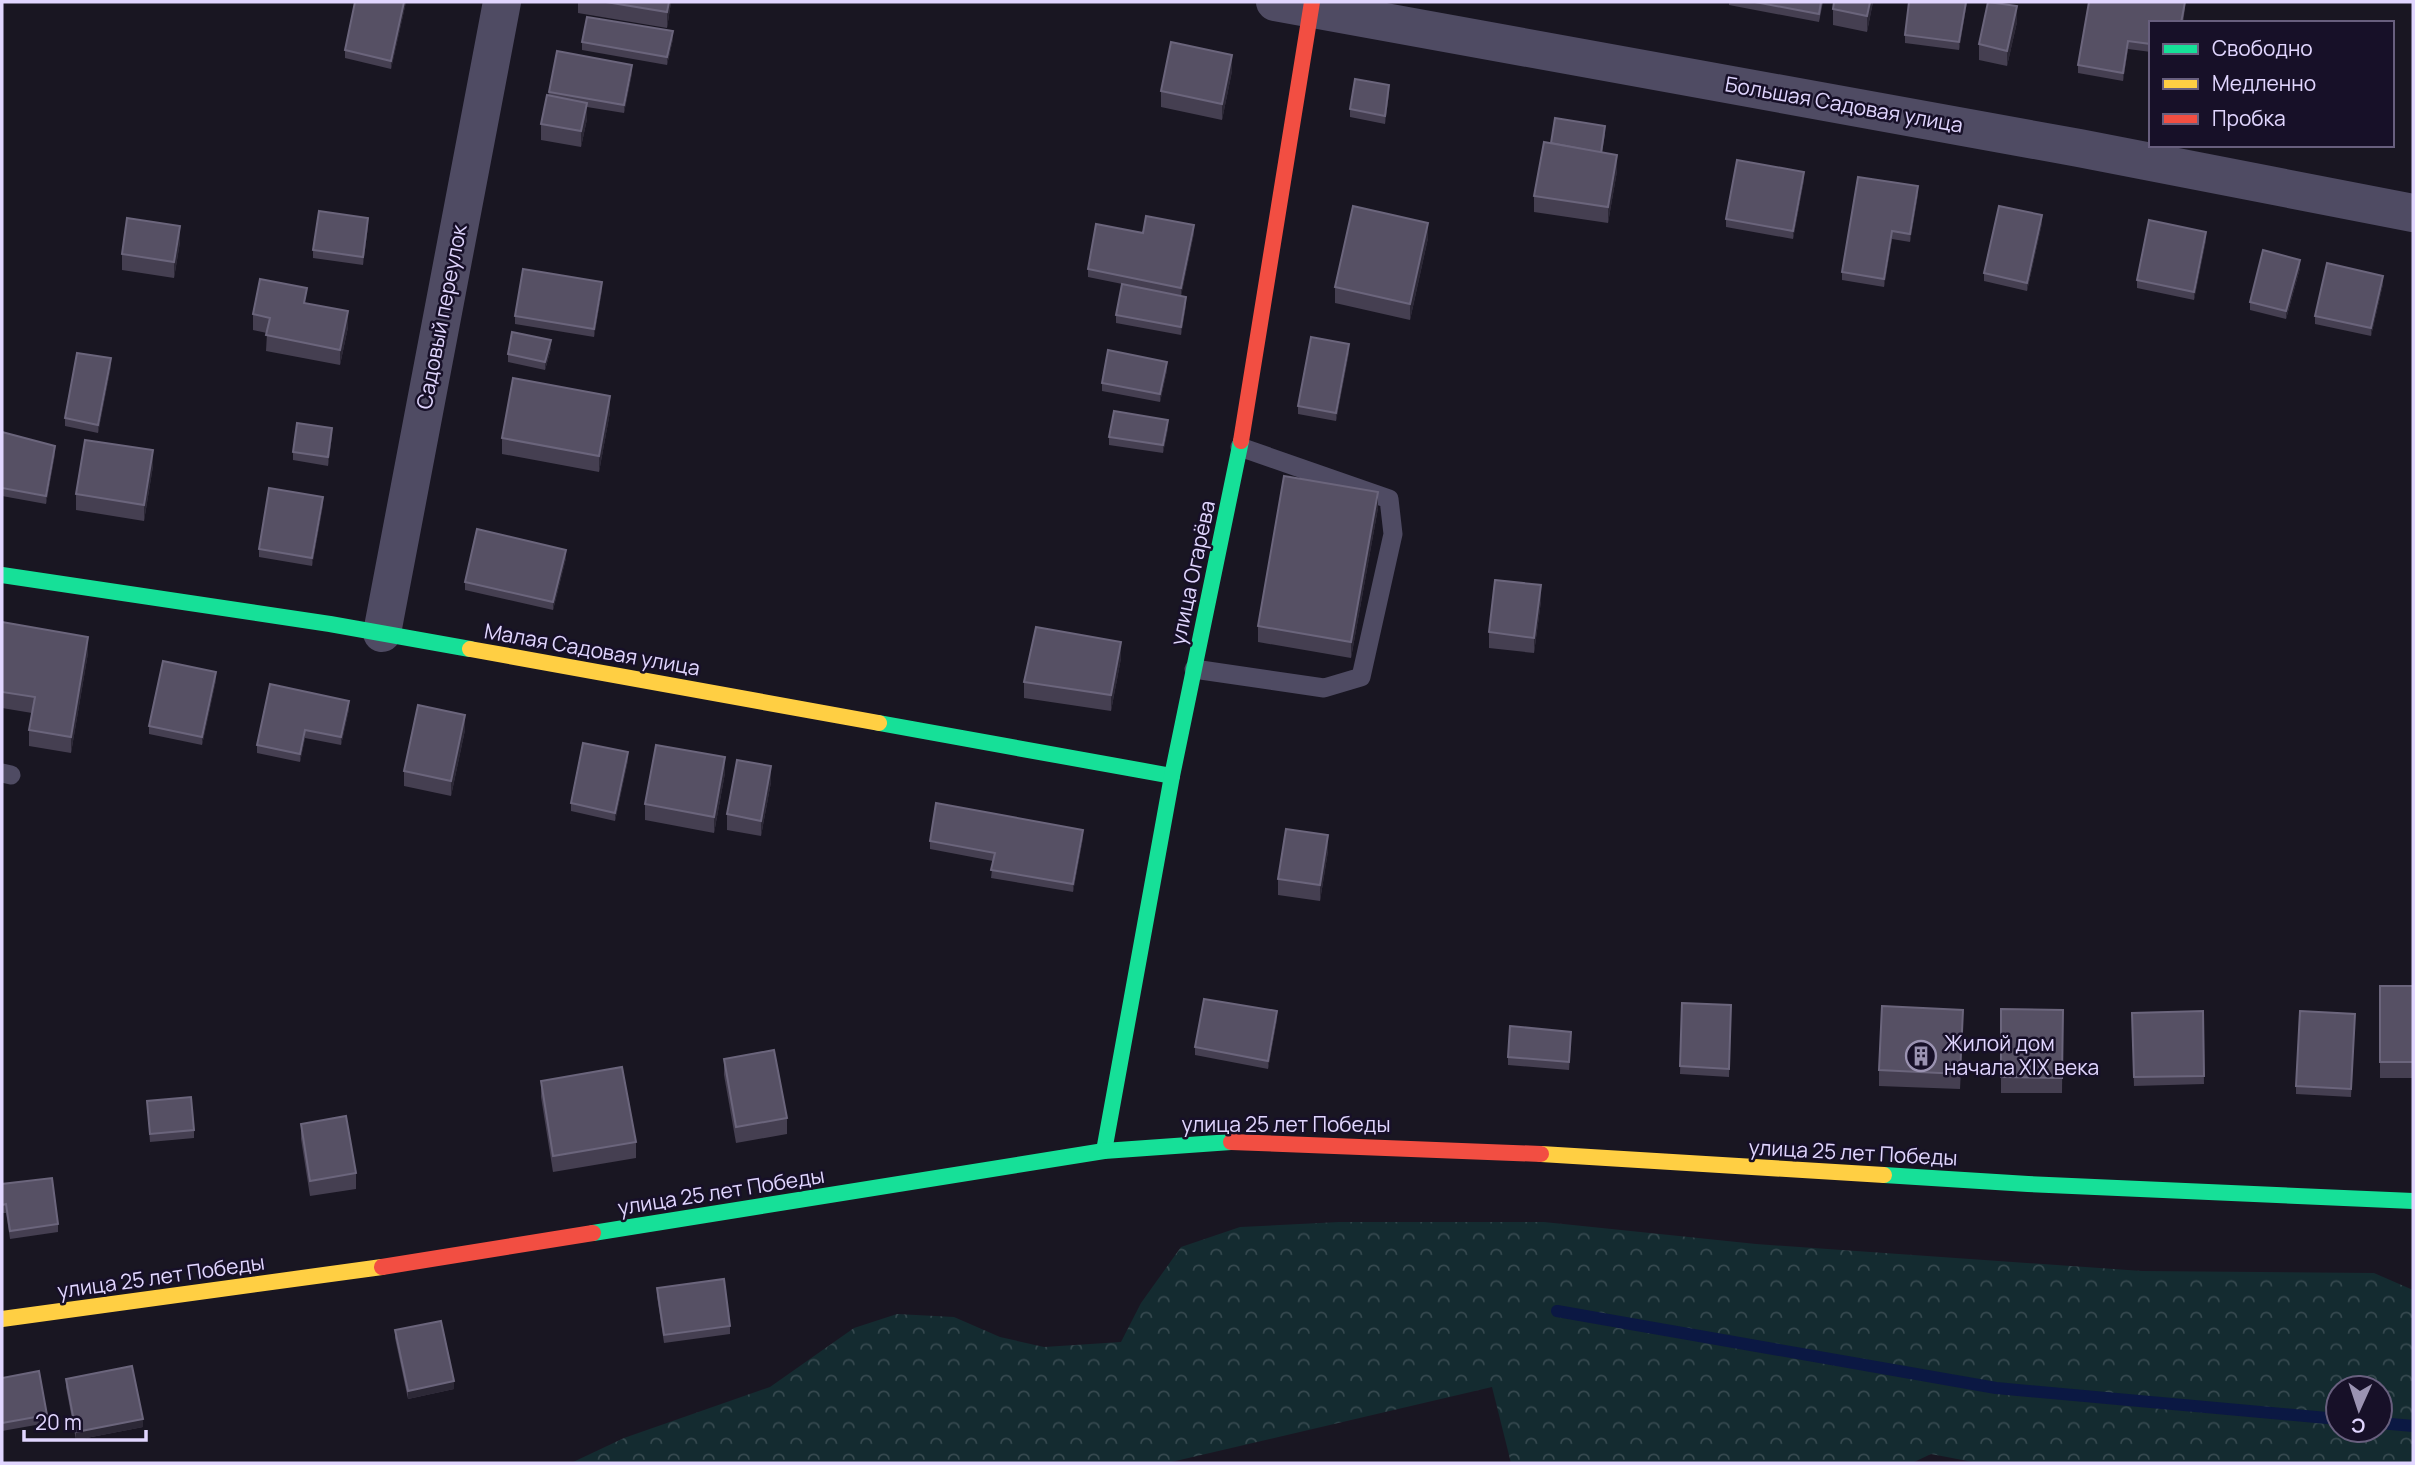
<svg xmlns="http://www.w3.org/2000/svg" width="2415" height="1465" font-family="Manrope,sans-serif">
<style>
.forest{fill:url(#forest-crowns);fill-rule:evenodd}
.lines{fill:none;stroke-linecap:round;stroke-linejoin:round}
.stream{stroke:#0b1843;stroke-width:12}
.lane{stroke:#4f4b63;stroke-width:19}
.street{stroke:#4f4b63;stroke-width:38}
.fast{stroke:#16e098;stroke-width:16}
.slow{stroke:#ffcf43;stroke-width:16}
.jam{stroke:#f24e42;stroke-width:16}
.wall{fill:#453f51}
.shaded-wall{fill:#2c2836}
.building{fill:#565064;stroke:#6b657c;stroke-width:2}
.labels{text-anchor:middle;stroke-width:5;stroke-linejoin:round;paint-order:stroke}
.street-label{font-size:21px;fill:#e1d6ff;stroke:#171028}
.poi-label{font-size:21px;fill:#e1d6ff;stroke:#171028;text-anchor:start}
</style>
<defs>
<pattern id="forest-crowns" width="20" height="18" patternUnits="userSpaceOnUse" patternTransform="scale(1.75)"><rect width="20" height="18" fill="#142b30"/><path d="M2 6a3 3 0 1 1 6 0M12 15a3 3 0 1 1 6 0" fill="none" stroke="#36494f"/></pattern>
</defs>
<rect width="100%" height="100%" fill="#191622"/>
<!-- forest -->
<path class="forest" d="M1339,1222H1544L1756,1244L2142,1271L2374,1273L2413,1290V1463H1978L1931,1454L1912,1463H1511L1492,1387L1167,1463H571L624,1438L770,1387L854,1328L897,1314L954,1317L1000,1337L1044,1347L1121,1342L1141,1303L1181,1247L1240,1227ZM2338,1388H2380V1430H2338Z"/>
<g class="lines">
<!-- stream -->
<g class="stream">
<path d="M1557,1311L1996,1388L2338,1419"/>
<path d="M2380,1423L2413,1426"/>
</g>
<!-- lane -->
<g class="lane">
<path d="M1194,669L1324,688L1361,677L1393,534L1389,499L1240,447"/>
<path d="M2,773L11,775"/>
</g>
<!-- street -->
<g class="street">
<path d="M1275,2L2079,148L2413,213"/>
<path d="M382,633L502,2"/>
</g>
<!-- fast -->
<g class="fast">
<path d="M2,575L330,624L470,649"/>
<path d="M879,723L1172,776"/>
<path d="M1104,1151L1172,776L1241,441"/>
<path d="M1884,1175L2028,1184L2413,1201"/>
<path d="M593,1233L1104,1151L1231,1142"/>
</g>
<!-- slow -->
<g class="slow">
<path d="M470,649L879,723"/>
<path d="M1541,1154L1884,1175"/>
<path d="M2,1319L382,1267"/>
</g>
<!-- jam -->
<g class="jam">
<path d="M1241,441L1312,2"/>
<path d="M1231,1142L1541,1154"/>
<path d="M382,1267L593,1233"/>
</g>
</g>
<!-- wall -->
<g class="wall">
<path d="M355,2H406L391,69L345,58V50Z"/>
<path d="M578,2H671L667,28L578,13Z"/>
<path d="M1729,2H1823L1819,22L1729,5Z"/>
<path d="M1873,2L1867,32L1833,25V9Z"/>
<path d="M1967,2L1959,50L1905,43V35Z"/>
<path d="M2089,2H2185V8L2183,23H2151V52L2128,49L2123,81L2078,73V65Z"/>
<path d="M2017,22L2007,66L1979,60V44Z"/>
<path d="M673,39L667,65L582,50V42Z"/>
<path d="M1232,71L1222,120L1161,107V91Z"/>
<path d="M632,73L624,113L587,107V119L581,147L541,140V124L549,92Z"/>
<path d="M1389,93L1385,124L1350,117V109Z"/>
<path d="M1605,134L1602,153L1617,171L1608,223L1534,212V196L1551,143Z"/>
<path d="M1804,180L1793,239L1726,227V219Z"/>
<path d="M1918,194L1910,242L1892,239L1884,287L1842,280V272Z"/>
<path d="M2042,223L2027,291L1984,281V273Z"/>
<path d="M368,226L363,265L313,258V250Z"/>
<path d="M1143,233H1194L1181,296L1088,277V269Z"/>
<path d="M1428,238L1410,320L1335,303V287Z"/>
<path d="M2206,240L2194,300L2137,288V280Z"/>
<path d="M180,242L174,278L122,270V254Z"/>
<path d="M2300,268L2286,319L2250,310V302Z"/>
<path d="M2383,284L2371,336L2315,324V316Z"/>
<path d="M602,290L594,337L515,324V316Z"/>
<path d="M307,303L348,327L340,365L266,351L267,333L253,330V314Z"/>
<path d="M1186,305L1181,335L1116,323V315Z"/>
<path d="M551,348L545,370L508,362V354Z"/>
<path d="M1349,352L1336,421L1298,414V406Z"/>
<path d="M111,366L98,433L65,426V418Z"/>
<path d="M1167,370L1160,402L1102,391V383Z"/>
<path d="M610,412L599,472L502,454V438Z"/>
<path d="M1168,428L1163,453L1109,445V437Z"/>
<path d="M2,432L55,454L46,504L2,496Z"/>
<path d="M332,436L328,466L293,460V452Z"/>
<path d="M153,466L144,521L76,510V494Z"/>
<path d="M323,505L312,566L259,557V549Z"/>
<path d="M1378,508L1351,658L1258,642V626Z"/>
<path d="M566,558L553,610L465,590V582Z"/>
<path d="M1541,601L1534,653L1489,648V632Z"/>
<path d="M2,622L88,653L71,753L29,746V730L32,713L2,708Z"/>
<path d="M1121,658L1111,711L1024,698V682Z"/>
<path d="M216,680L202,745L149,734V726Z"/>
<path d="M349,709L341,745L305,738L300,762L257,753V745Z"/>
<path d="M465,730L451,796L404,786V771Z"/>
<path d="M628,760L615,821L571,811V803Z"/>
<path d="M725,773L714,833L645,820V804Z"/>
<path d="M771,782L761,836L727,830V814Z"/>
<path d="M1083,838L1073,892L991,878L993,861L930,849V841Z"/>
<path d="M1328,851L1320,901L1278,895V879Z"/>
<rect x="2380" y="986" width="33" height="92"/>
<path d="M1682,1003L1731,1005L1729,1077L1680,1074Z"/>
<path d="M2001,1009L2063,1010L2062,1093H2001Z"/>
<path d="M2203,1011L2204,1084L2134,1086L2132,1013Z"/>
<path d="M2355,1014L2351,1097L2296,1094V1086Z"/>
<path d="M1277,1019L1268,1069L1195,1055V1047Z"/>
<path d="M1963,1025L1960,1089L1879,1086V1070Z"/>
<path d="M1571,1040L1569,1070L1508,1065V1057Z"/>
<path d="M724,1059L787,1118V1134L736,1143L724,1075Z"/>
<path d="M541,1081L636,1142V1158L553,1172L541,1097Z"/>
<path d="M147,1101L194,1130V1138L150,1142Z"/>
<path d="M301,1124L356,1173V1189L310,1196L301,1139Z"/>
<path d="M2,1184L58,1224V1232L10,1239L6,1213H2Z"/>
<path d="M657,1288L730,1326V1334L664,1343L657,1296Z"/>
<path d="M395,1330L454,1389L408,1399L395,1338Z"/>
<path d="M2,1378L47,1415V1423L2,1431Z"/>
<path d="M66,1379L143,1427L76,1440L66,1387Z"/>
</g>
<!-- shaded-wall -->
<g class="shaded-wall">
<path d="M404,2H406L391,69V61Z"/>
<path d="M669,2H671L667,28V12Z"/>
<path d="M1870,2H1873L1867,32V16Z"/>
<path d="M1966,2H1967L1959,50V42Z"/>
<path d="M2017,6V22L2007,66V51Z"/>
<path d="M673,31V39L667,65V57Z"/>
<path d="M2128,41V49L2123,81V73Z"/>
<path d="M1232,55V71L1222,120V104Z"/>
<path d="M632,65V73L624,113V105Z"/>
<path d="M1389,85V93L1385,124V116Z"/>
<path d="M587,103V119L581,147V131Z"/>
<path d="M1617,155V171L1608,223V207Z"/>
<path d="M1804,172V180L1793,239V231Z"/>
<path d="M1918,186V194L1910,242V234Z"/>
<path d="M2042,215V223L2027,291V283Z"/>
<path d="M368,218V226L363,265V257Z"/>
<path d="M1428,223V238L1410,320V304Z"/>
<path d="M1194,225V233L1181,296V288Z"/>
<path d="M180,226V242L174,278V262Z"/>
<path d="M1892,231V239L1884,287V279Z"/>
<path d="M2206,232V240L2194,300V292Z"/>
<path d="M2300,260V268L2286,319V311Z"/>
<path d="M2383,276V284L2371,336V328Z"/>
<path d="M602,282V290L594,337V329Z"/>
<path d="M1186,297V305L1181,335V327Z"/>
<path d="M348,311V327L340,365V350Z"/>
<path d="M551,340V348L545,370V362Z"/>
<path d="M1349,344V352L1336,421V413Z"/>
<path d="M111,358V366L98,433V425Z"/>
<path d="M1167,362V370L1160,402V394Z"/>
<path d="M610,396V412L599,472V456Z"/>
<path d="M1168,420V428L1163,453V445Z"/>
<path d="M332,428V436L328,466V457Z"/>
<path d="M55,446V454L46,504V496Z"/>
<path d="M153,450V466L144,521V505Z"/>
<path d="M1378,492V508L1351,658V642Z"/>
<path d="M323,497V505L312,566V558Z"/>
<path d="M566,550V558L553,610V602Z"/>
<path d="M1541,585V601L1534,653V638Z"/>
<path d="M88,637V653L71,753V737Z"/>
<path d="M1121,642V658L1111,711V695Z"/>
<path d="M216,672V680L202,745V737Z"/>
<path d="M349,701V709L341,745V737Z"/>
<path d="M465,715V730L451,796V781Z"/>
<path d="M305,730V738L300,762V754Z"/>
<path d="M628,752V760L615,821V813Z"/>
<path d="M725,757V773L714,833V817Z"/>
<path d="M771,766V782L761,836V821Z"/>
<path d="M1083,830V838L1073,892V884Z"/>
<path d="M1328,835V851L1320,901V885Z"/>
<path d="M1277,1011V1019L1268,1069V1061Z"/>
<path d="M454,1381V1389L408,1399V1391Z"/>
<path d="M143,1419V1427L76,1440V1432Z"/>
</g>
<!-- building -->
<g class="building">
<path d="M355,2H404L391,61L345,50Z"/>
<path d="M606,2H669L667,12Z"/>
<path d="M1755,2H1821L1819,14Z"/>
<path d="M1834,2H1870L1867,16L1833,9Z"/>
<path d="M1909,2H1966L1959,42L1905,35Z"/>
<path d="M1988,2L2017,6L2007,51L1979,44Z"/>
<path d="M2089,2H2185L2181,23H2151V44L2128,41L2123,73L2078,65Z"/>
<path d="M587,17L673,31L667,57L582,42Z"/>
<path d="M1171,42L1232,55L1222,104L1161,91Z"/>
<path d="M557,51L632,65L624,105L549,92Z"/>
<path d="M1355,79L1389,85L1385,116L1350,109Z"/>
<path d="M547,95L587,103L581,131L541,124Z"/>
<path d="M1555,118L1605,126L1601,153L1551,143Z"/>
<path d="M1544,142L1617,155L1608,207L1534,196Z"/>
<path d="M1737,160L1804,172L1793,231L1726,219Z"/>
<path d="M1858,177L1918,186L1910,234L1892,231L1884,279L1842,272Z"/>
<path d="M1353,206L1428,223L1410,304L1335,287Z"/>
<path d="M1999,206L2042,215L2027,283L1984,273Z"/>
<path d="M319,211L368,218L363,257L313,250Z"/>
<path d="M1146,216L1194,225L1181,288L1088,269L1096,224L1143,233Z"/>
<path d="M127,218L180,226L174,262L122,254Z"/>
<path d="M2149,220L2206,232L2194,292L2137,280Z"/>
<path d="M2263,250L2300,260L2286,311L2250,302Z"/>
<path d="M2327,263L2383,276L2371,328L2315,316Z"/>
<path d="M523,269L602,282L594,329L515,316Z"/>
<path d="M260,279L307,288L304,303L348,311L340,350L266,335L270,318L253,314Z"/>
<path d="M1122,284L1186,297L1181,327L1116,315Z"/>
<path d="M512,332L551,340L545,362L508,354Z"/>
<path d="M1311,337L1349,344L1336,413L1298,406Z"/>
<path d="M1108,350L1167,362L1160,394L1102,383Z"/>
<path d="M77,353L111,358L98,425L65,418Z"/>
<path d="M513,378L610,396L599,456L502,438Z"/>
<path d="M1114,411L1168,420L1163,445L1109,437Z"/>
<path d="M297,423L332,428L328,457L293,452Z"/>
<path d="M2,432L55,446L46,496L2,488Z"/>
<path d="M85,440L153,450L144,505L76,494Z"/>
<path d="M1284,476L1378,492L1351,642L1258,626Z"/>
<path d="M269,488L323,497L312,558L259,549Z"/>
<path d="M477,529L566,550L553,602L465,582Z"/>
<path d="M1495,580L1541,585L1534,638L1489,632Z"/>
<path d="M2,622L88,637L71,737L29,730L35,697L2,692Z"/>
<path d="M1036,627L1121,642L1111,695L1024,682Z"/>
<path d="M163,661L216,672L202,737L149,726Z"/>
<path d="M270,684L349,701L341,737L305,730L300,754L257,745Z"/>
<path d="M418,705L465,715L451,781L404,771Z"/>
<path d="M583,743L628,752L615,813L571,803Z"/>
<path d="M656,745L725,757L714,817L645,804Z"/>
<path d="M737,760L771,766L761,821L727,814Z"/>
<path d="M936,803L1083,830L1073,884L991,870L995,853L930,841Z"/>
<path d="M1286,829L1328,835L1320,885L1278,879Z"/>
<rect x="2380" y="986" width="33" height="76"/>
<path d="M1204,999L1277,1011L1268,1061L1195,1047Z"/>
<path d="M1682,1003L1731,1005L1729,1069L1680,1066Z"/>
<path d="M1882,1006L1963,1010L1960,1074L1879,1070Z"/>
<path d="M2001,1009L2063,1010L2062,1078L2001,1077Z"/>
<path d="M2203,1011L2204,1076L2134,1077L2132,1013Z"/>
<path d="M2300,1011L2355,1014L2351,1089L2296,1086Z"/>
<path d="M1510,1026L1571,1032L1569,1062L1508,1057Z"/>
<path d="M774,1050L787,1118L736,1127L724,1059Z"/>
<path d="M622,1067L636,1142L553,1156L541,1081Z"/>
<path d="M191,1097L194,1130L150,1134L147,1101Z"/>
<path d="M346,1116L356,1173L310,1181L301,1124Z"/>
<path d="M52,1178L58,1224L10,1231L6,1204L2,1205V1184Z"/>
<path d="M724,1279L730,1326L664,1335L657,1288Z"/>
<path d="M441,1321L454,1381L408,1391L395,1330Z"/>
<path d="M132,1366L143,1419L76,1432L66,1379Z"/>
<path d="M39,1371L47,1415L2,1423V1378Z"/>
</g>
<!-- icons -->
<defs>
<g id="building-ring" transform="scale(1.575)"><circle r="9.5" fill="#171028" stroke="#9b93b2" stroke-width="1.5"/><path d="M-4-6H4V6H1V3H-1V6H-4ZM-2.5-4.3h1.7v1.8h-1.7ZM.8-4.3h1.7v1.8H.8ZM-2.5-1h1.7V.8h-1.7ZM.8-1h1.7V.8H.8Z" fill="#9b93b2"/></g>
</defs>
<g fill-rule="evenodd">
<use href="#building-ring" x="1921" y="1056"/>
</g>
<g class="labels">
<!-- street labels -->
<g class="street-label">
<text transform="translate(1844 105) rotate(10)" y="7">Большая Садовая улица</text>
<text transform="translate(442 317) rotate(-79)" y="7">Садовый переулок</text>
<text transform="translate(1193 573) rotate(-78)" y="7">улица Огарёва</text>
<text transform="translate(592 650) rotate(10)" y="7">Малая Садовая улица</text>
<text x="1286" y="1132">улица 25 лет Победы</text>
<text transform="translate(1853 1153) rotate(3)" y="7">улица 25 лет Победы</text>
<text transform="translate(721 1192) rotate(-9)" y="7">улица 25 лет Победы</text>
<text transform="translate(161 1277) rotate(-8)" y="7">улица 25 лет Победы</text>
</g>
<!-- poi labels -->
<g class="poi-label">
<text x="1944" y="1051">Жилой дом<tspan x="1944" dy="24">начала XIX века</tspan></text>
</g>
</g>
<!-- border -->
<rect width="2415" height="1465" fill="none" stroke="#e1d6ff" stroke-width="7"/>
<!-- legend -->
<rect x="2149" y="21" width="245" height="126" fill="#171028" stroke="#685f7e" stroke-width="2"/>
<rect x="2163" y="44" width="35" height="10" fill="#16e098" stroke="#685f7e" stroke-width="2"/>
<text x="2212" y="56" font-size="21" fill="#e1d6ff">Свободно</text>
<rect x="2163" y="79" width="35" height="10" fill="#ffcf43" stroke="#685f7e" stroke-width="2"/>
<text x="2212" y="91" font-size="21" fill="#e1d6ff">Медленно</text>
<rect x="2163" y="114" width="35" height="10" fill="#f24e42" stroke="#685f7e" stroke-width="2"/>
<text x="2212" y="126" font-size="21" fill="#e1d6ff">Пробка</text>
<!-- north arrow -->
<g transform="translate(2359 1409) rotate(183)"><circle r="33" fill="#171028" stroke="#685f7e" stroke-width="2"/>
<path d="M0-5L12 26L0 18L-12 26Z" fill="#9b93b2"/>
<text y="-10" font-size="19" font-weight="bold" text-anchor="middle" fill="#e1d6ff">С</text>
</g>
<!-- scale -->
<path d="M24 1430v10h122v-10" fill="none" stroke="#e1d6ff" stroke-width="3.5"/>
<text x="35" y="1430" font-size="21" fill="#e1d6ff" stroke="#171028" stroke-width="5" paint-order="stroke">20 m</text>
</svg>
